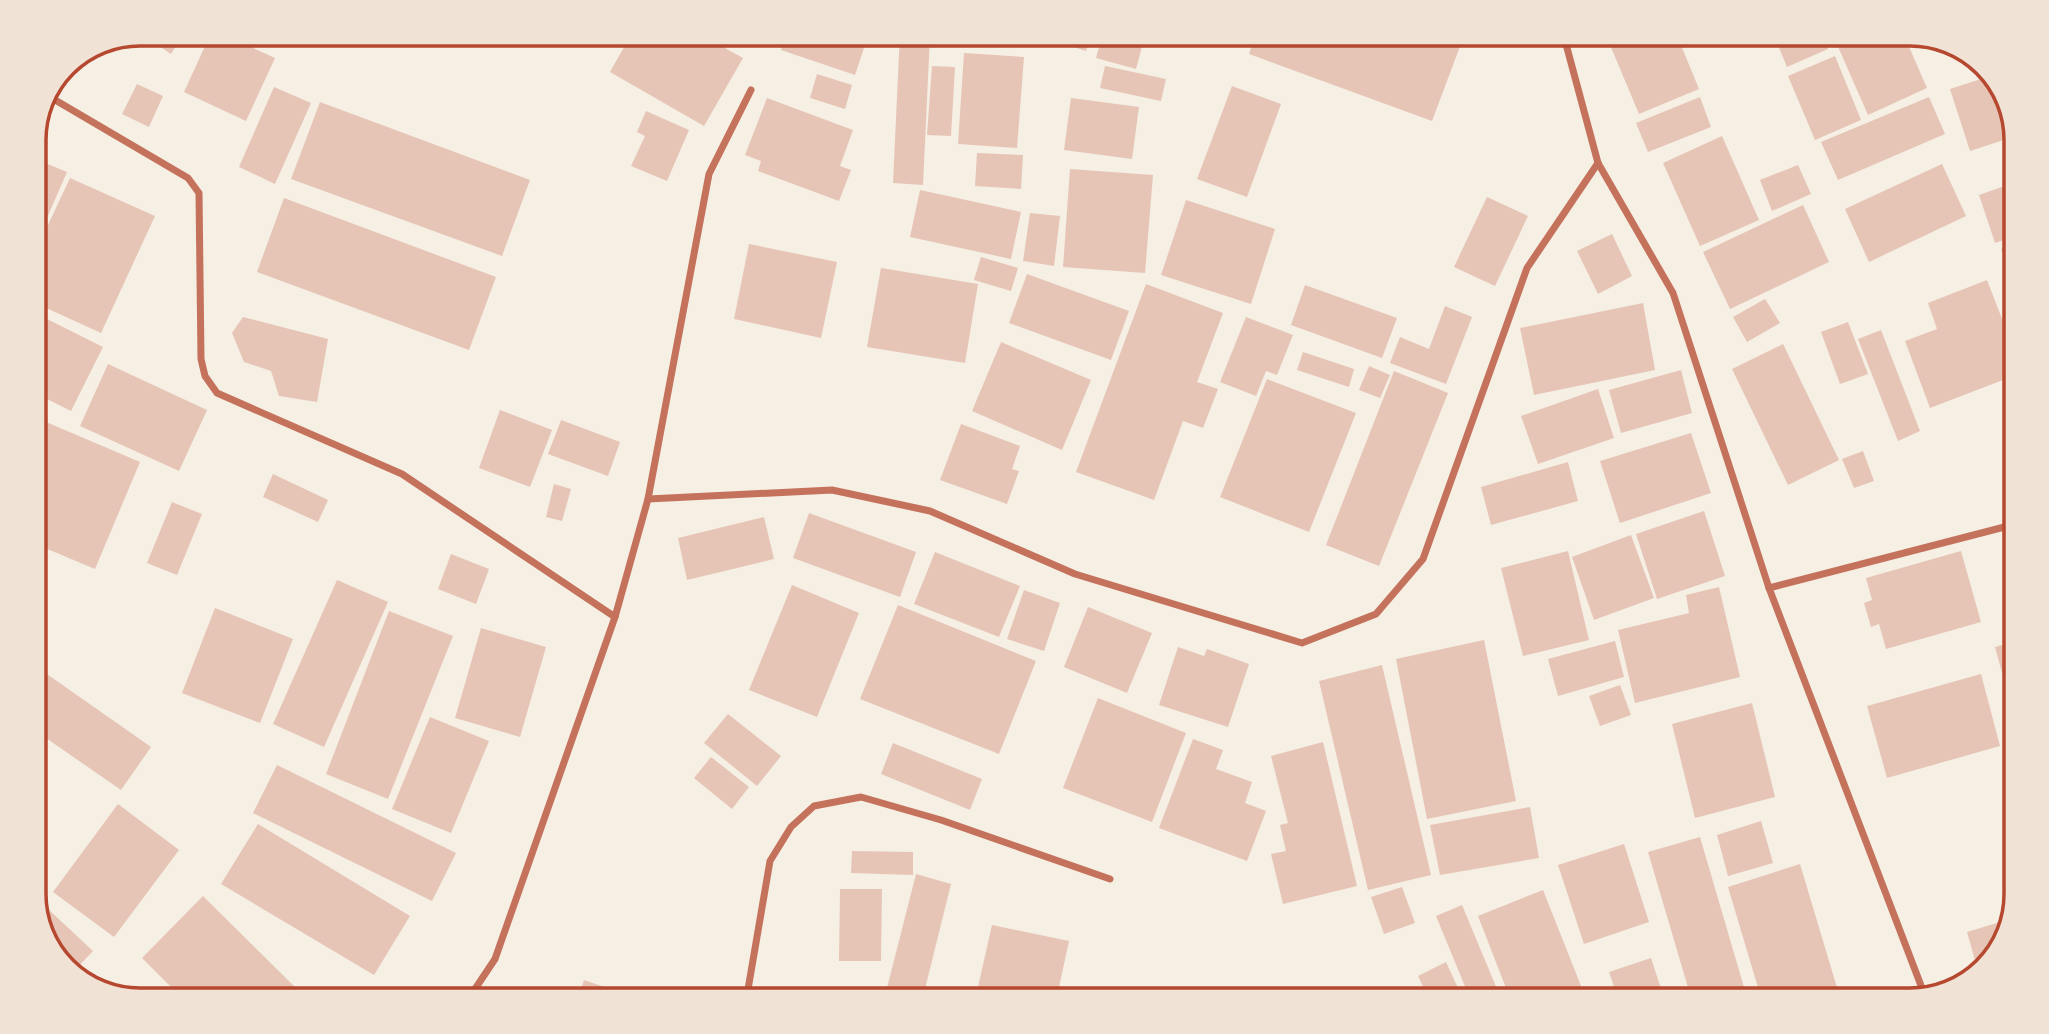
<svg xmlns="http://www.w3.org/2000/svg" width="2049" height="1034" font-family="'Roboto Condensed',sans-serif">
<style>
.building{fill:#e6c5b7}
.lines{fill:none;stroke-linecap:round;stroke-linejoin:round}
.minor{stroke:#c5725c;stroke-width:7}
.rim{fill:none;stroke:#b5482f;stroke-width:3.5}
</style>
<rect width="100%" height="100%" fill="#f6efe4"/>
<!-- building -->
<g class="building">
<path d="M140,33H184L171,54Z"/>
<path d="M211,33H220L275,58L246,121L184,92Z"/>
<path d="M254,33H294L288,47Z"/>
<path d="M632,33H698L743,58L704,126L610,72Z"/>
<path d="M787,33H869L855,75L781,50Z"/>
<path d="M900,33L930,35L923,185L893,183Z"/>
<path d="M1067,33H1091L1086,51L1064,44Z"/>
<path d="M1103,33L1143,43L1136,69L1096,58Z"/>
<path d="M1256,33H1465L1432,121L1249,54Z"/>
<path d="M1605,33H1676L1699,89L1639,114Z"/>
<path d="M1773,33H1822L1828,49L1787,67Z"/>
<path d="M1832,33H1903L1927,88L1868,115Z"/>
<path d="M964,53L1024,57L1017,148L958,144Z"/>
<path d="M1835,56L1861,120L1815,140L1788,76Z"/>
<path d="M1978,63L1998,80L2016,136L1970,151L1950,89L1984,78Z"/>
<path d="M932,66L955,67L951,136L927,135Z"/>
<path d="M1105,66L1166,79L1161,101L1100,88Z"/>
<path d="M817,74L852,85L845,109L810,98Z"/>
<path d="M137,84L163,96L149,127L122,114Z"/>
<path d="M1232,86L1281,104L1247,197L1197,179Z"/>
<path d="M274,87L311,103L275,184L239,167Z"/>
<path d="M1700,97L1711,127L1648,152L1636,123Z"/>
<path d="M1929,97L1945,134L1838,180L1821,142Z"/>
<path d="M767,98L853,130L840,166L851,170L839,201L758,171L761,161L745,155Z"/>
<path d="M1071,98L1139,107L1132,159L1064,150Z"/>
<path d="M320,102L530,180L502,256L291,179Z"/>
<path d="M646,111L689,130L667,181L631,166L645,136L637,132Z"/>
<path d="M1722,136L1759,220L1700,246L1663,163Z"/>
<path d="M977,153L1023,155L1021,189L975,186Z"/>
<path d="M33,158L67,172L33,250Z"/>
<path d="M1942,164L1966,216L1869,262L1845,209Z"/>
<path d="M1798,165L1811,194L1772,211L1760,180Z"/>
<path d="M1070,169L1153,175L1145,273L1063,267Z"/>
<path d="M70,178L155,216L101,333L33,302V257Z"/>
<path d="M2016,182V236L1995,243L1979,195Z"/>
<path d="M920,190L1021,212L1011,259L910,237Z"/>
<path d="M1487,197L1528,216L1495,286L1454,267Z"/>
<path d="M284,198L496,277L469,350L257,272Z"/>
<path d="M1186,200L1275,229L1251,304L1161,275Z"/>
<path d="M1803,205L1829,262L1730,309L1703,252Z"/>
<path d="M1030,213L1060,216L1054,266L1023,261Z"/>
<path d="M1612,234L1632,276L1598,294L1577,251Z"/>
<path d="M2016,243V287H2015L2001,249Z"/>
<path d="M749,244L837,262L821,338L734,319Z"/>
<path d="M981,257L1018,268L1011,291L974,280Z"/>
<path d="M881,268L978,284L965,363L867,347Z"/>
<path d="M1027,274L1129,311L1111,360L1009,323Z"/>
<path d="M1987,280L2016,355V375L1930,408L1905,341L1937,329L1928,303Z"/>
<path d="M1146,284L1223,313L1197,382L1218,389L1203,428L1183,421L1154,500L1076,472Z"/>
<path d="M1305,285L1397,318L1382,358L1291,325Z"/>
<path d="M1765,299L1780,323L1747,342L1733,317Z"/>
<path d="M1643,303L1655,370L1534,395L1520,328Z"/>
<path d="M1445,306L1472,317L1446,384L1390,363L1400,337L1429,349Z"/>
<path d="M33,312L103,347L71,411L33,392Z"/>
<path d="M243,317L328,339L317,402L279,396L271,371L244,362L232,333Z"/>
<path d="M1246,317L1293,335L1277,375L1266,371L1256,396L1220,382Z"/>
<path d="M1848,322L1868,374L1840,384L1821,332Z"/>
<path d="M1881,330L1920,431L1898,441L1858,339Z"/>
<path d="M1001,342L1091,380L1062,450L972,411Z"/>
<path d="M1783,344L1839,460L1788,485L1732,369Z"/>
<path d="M1303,352L1354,369L1349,387L1297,370Z"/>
<path d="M108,364L207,410L179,471L80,426Z"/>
<path d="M1369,366L1390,375L1380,398L1359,390Z"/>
<path d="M1681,370L1692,413L1621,433L1609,390Z"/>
<path d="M1394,371L1448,393L1379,566L1326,545Z"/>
<path d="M1267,379L1356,413L1309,532L1220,497Z"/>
<path d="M1598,389L1614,438L1538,464L1521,416Z"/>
<path d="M2016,399V431H2014L2009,401Z"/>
<path d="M500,410L552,430L530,487L479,468Z"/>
<path d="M39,419L140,462L95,569L33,543V432Z"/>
<path d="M561,420L620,442L608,476L548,454Z"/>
<path d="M961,424L1020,446L1012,469L1019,471L1007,504L940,480Z"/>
<path d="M1691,433L1711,493L1620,523L1600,461Z"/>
<path d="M1863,451L1874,481L1854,488L1842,459Z"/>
<path d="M1568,462L1578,501L1491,525L1481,487Z"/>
<path d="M273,474L328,500L318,522L263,497Z"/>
<path d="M554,484L571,489L562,521L546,517Z"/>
<path d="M172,502L202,514L177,575L147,563Z"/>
<path d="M1704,511L1725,576L1657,599L1636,534Z"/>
<path d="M809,513L916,552L900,597L793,558Z"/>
<path d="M764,517L774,559L687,580L678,538Z"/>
<path d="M1631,535L1654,598L1594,620L1572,557Z"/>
<path d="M1568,551L1589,640L1523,656L1501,568Z"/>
<path d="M1961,551L1981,622L1886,649L1879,624L1871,627L1864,603L1872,600L1866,578Z"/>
<path d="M935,552L1020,586L999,637L914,604Z"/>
<path d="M451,554L489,569L476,604L438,589Z"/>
<path d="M337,580L388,602L324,747L273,724Z"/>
<path d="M792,585L859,613L817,717L749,690Z"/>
<path d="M1719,587L1740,677L1635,703L1618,630L1689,613L1686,595Z"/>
<path d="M1024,590L1060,603L1044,651L1007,639Z"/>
<path d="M898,605L1036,661L999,754L860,699Z"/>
<path d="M1088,607L1152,633L1127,693L1064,667Z"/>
<path d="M215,608L293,639L260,723L182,693Z"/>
<path d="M389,611L453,636L388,799L326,774Z"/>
<path d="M481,628L546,647L520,737L455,718Z"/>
<path d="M1484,640L1516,801L1427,819L1396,659Z"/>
<path d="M1615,641L1624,677L1558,696L1548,659Z"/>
<path d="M2016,641V720H2015L1995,647Z"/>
<path d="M1178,647L1204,656L1207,649L1249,664L1228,727L1159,705Z"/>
<path d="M1382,665L1431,875L1368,890L1319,681Z"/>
<path d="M44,672L151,747L121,790L33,729V688Z"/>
<path d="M1981,674L2000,746L1887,778L1867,706Z"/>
<path d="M1620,685L1631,715L1600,726L1589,696Z"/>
<path d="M1098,698L1186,733L1152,822L1063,788Z"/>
<path d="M1752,703L1775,797L1695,818L1672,724Z"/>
<path d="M728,714L781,756L757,786L704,743Z"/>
<path d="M430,717L489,741L451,833L392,809Z"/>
<path d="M1193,739L1223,750L1216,769L1252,782L1245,803L1266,811L1247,861L1159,828Z"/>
<path d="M1323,742L1357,886L1283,904L1271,854L1286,851L1280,825L1288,823L1271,756Z"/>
<path d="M893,743L982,779L970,810L881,774Z"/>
<path d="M711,757L749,787L732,809L694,778Z"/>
<path d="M277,765L456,853L432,901L253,813Z"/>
<path d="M118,804L179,850L114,937L53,892Z"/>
<path d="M1530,807L1539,858L1440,875L1430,825Z"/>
<path d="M1761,821L1773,863L1728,876L1717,835Z"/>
<path d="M258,824L410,916L374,975L221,884Z"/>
<path d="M1700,837L1748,1001H1692L1648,852Z"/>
<path d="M1624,844L1649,922L1584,944L1558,865Z"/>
<path d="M852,851L913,852V875L851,873Z"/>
<path d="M1800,864L1841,1001H1762L1728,887Z"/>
<path d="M916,874L951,884L923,997L887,988Z"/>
<path d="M1402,887L1415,923L1384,934L1371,897Z"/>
<path d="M840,889H882L881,961H839Z"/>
<path d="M1543,890L1587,1001H1511L1478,916Z"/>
<path d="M34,896L93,951L73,972L51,954L34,902Z"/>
<path d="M203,896L309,1001H185L142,958Z"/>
<path d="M1462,905L1502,1001H1471L1436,916Z"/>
<path d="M2010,919L2005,941L1978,971L1967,932Z"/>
<path d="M992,925L1069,941L1056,1001H1042L978,987Z"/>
<path d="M1651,958L1665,1001H1619L1609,972Z"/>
<path d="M1446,962L1464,1001H1430L1418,976Z"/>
<path d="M584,980L634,997L632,1001H577Z"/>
</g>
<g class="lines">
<!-- minor -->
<g class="minor">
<path d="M1563,33L1598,163L1673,293L1769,588L1925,996"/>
<path d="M50,97L188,178L199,193L201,359L205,376L217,393L402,474L615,617"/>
<path d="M648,499L709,174L751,90"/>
<path d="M1769,588L2016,524"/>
<path d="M467,1001L495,959L615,617L648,499L832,490L930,511L1075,574L1302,643L1376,614L1423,559L1527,268L1598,163"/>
<path d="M746,1001L770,861L791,827L814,806L861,797L941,820L1110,879"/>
</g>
</g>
<!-- crop -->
<path d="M0 0H2049V1034H0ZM140 46H1910A94 94 0 0 1 2004 140V894A94 94 0 0 1 1910 988H140A94 94 0 0 1 46 894V140A94 94 0 0 1 140 46Z" fill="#f1e2d6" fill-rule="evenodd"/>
<path class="rim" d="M140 46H1910A94 94 0 0 1 2004 140V894A94 94 0 0 1 1910 988H140A94 94 0 0 1 46 894V140A94 94 0 0 1 140 46Z"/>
</svg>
